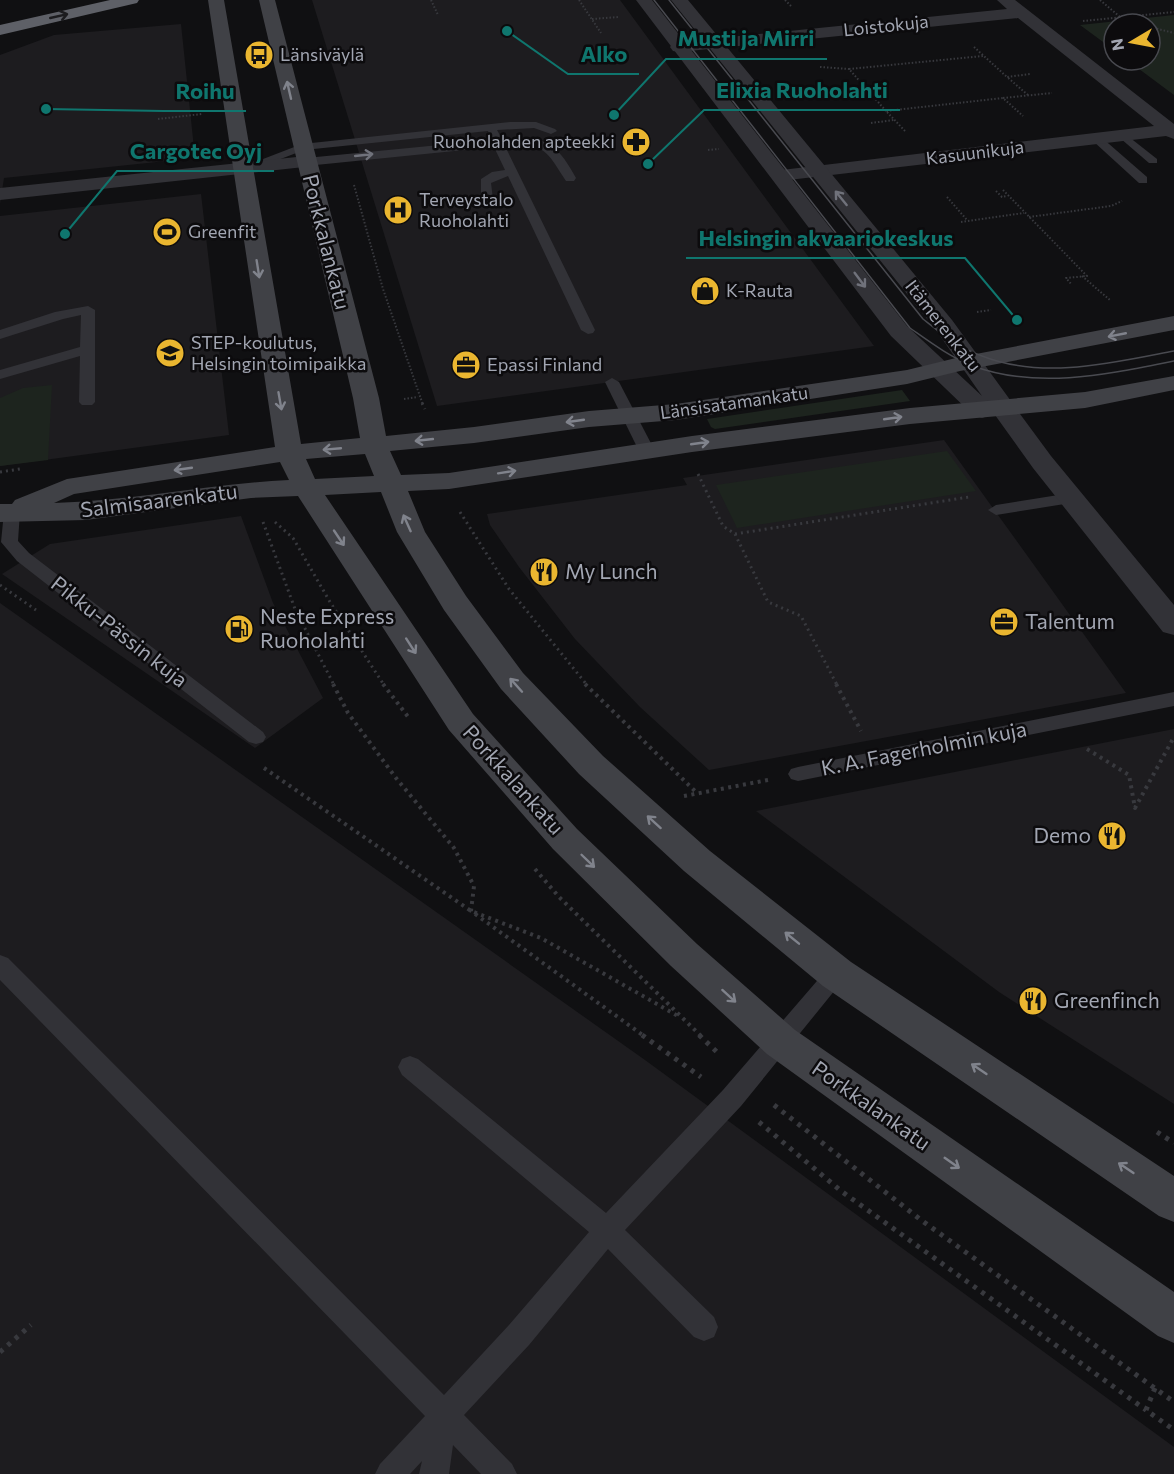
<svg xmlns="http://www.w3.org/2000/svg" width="1174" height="1474" font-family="Commissioner,sans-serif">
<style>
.built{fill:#1d1c1f}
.green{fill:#1d241e}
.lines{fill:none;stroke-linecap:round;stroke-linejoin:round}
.path-far3{stroke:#38393e;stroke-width:2;stroke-dasharray:1.5 2;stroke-linecap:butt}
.path-far2{stroke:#38393e;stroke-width:3;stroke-dasharray:2 4;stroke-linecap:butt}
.path-far1{stroke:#38393e;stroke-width:4;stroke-dasharray:3 4.5;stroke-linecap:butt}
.path{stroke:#38393e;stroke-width:5;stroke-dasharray:4 6;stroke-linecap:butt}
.service{fill:#323237;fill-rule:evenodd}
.minor{fill:#323237;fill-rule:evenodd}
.tertiary{fill:#323237;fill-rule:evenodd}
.secondary{fill:#404146;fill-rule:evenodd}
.motorway{fill:#5e6067;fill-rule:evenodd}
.tram{stroke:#494a50;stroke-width:1.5}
.oneway{stroke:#1c1c1f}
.oneway2{stroke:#80838c}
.oneway3{stroke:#70727b}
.labels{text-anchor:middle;stroke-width:5;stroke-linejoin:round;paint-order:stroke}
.far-street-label{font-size:18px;fill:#a2a6b2;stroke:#0c0b0d}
.far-poi-label{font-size:18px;fill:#a2a6b2;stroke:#0c0b0d;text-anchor:start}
.street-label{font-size:21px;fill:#a2a6b2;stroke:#0c0b0d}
.poi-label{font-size:21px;fill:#a2a6b2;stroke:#0c0b0d;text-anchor:start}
.leader{fill:none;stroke:#0f766e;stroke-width:2}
.callout-dot{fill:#0f766e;stroke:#0c0b0d;stroke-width:2}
.callout-label{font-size:22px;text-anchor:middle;font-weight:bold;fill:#0f766e;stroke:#0c0b0d;stroke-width:5;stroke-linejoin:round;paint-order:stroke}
</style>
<rect width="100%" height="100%" fill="#101012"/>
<!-- built -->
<g class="built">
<path d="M312,0H620L874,346L437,406Z"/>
<path d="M181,24L195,158L4,178L0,204V55L54,35Z"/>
<path d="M201,194L229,435L0,466V216Z"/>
<path d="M944,440L1126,693L709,770L640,707L575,639L519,567L490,525L487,514L687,485L683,478Z"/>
<path d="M241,516L273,603L323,698L255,748L2,574L50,544Z"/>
<path d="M0,603L645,1060L1174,1447V1474H0Z"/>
<path d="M1174,729V1104L999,992L756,811Z"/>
</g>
<!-- green -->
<g class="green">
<path d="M1174,15V95L1127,60H1150V24H1114V50L1080,25Z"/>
<path d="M52,385L48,460L0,466V398L23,388Z"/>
<path d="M902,390L910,401L715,429L711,427L707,419Z"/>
<path d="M947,451L976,491L737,528L716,485Z"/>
</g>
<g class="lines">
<!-- path-far3 -->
<g class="path-far3">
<path d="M431,0L438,15"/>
<path d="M579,0L601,33"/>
<path d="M785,0L791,6"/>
<path d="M1100,0L1120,17"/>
<path d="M592,19L619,17"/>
<path d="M1117,19L1137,24"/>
<path d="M1083,21L1174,12"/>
<path d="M1150,27L1174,33"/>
<path d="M974,47L1007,77"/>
<path d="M820,67L849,69"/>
<path d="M843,92L867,90"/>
<path d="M1028,95L1007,77L1030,74"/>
<path d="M1003,98L1052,93"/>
<path d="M886,111L849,69L983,56"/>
<path d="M158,119L202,114"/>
<path d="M871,123L894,120"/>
<path d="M905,131L886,111L1003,98L1023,116"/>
<path d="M708,150L719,149"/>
<path d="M354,185L383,289L423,405"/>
<path d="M1003,190L1087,276L1066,278L1072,285"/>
<path d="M996,191L1002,197L1007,196"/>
<path d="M947,197L967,220"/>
<path d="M1029,217L1111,206L1122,201"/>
<path d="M961,222L1024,213"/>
<path d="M1082,276L1111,301"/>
<path d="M977,312L991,310"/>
<path d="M404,399L418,397"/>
</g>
<!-- path-far2 -->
<g class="path-far2">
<path d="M422,403L425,409"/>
<path d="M0,472L20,469"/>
<path d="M698,474L723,526L735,534L768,602L801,616L837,685"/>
<path d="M460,512L509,589L587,685"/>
<path d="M263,522L295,609L334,685"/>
<path d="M275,522L293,538L330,602L384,685"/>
<path d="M735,534L969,497"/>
<path d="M0,585L36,610"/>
</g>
<!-- path-far1 -->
<g class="path-far1">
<path d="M333,684L348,713L396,778L454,848L474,886L471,911L644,1036"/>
<path d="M383,684L409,718"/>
<path d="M585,684L697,793"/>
<path d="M836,684L861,731"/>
<path d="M1087,749L1129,775L1135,808L1174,737"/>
<path d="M264,768L471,911L541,938L678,1016"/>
<path d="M684,796L768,780"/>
<path d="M535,869L559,897L701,1036"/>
</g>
<!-- path -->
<g class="path">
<path d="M642,1035L701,1077"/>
<path d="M699,1035L720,1055"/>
<path d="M774,1105L921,1220L1174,1402"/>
<path d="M759,1122L841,1191L1146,1410"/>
<path d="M1157,1132L1174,1143"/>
<path d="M0,1352L31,1325"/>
<path d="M1155,1388L1146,1410L1174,1430"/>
</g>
<!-- service -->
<g class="service">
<path d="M510,122H536L555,129L557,131L551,134L534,128L497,130L502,139C544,135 556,141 576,178L574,181H566C546,150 544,142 505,146L595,330L593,333L588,334L581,330L508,176L491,183L493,199L491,202L487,203L481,199V179L492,172L505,170L494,147L306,166L300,162L306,158L491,140L488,131L304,150L247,172H239L237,169L302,144Z"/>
<path d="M1124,133L1157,159V163H1149L1120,138V134Z"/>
<path d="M1097,136L1101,137L1147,177V183H1139L1093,141L1091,139Z"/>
<path d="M88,306L95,310V402L92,405H82L79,402L80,356L0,379V370L80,347L81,315L63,319L0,339V330L55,312Z"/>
<path d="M612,378L619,382L655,451L653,454L647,456L639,451L605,382Z"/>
<path d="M1071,493L1077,494L1079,498L1077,502L996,515L988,510L996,505Z"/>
<path d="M12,507L20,512L18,541L29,553L263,732L266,737L263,742L256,744L249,742L17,561L1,542L4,512Z"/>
<path d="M1174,692V706L798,781L791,779L788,774L791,769L798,767Z"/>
<path d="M0,955L8,958L444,1395L509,1325L589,1232L402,1075L398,1067L402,1059L410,1056L418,1059L606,1213L723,1090L829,967L837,964L845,967L848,974L741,1106L625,1230L714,1317L718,1327L714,1337L704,1341L694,1337L608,1249L529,1345L464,1415L512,1464L517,1474H481L453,1445L449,1474H419L422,1461L410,1474H375L380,1464L425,1416L0,980Z"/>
</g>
<!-- minor -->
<g class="minor">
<path d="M997,0H1015L1174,124V139L1166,136L780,181L773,179L770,175L773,171L1154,126L1018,18L679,52L673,51L670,47L673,43L679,42L1007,9Z"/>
<path d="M306,156L313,158L316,162L313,166L0,200V188Z"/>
<path d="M1003,400L1012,403L1051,456L1174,605V635L1163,632L1033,468L990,408L994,403Z"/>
</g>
<!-- tertiary -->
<path class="tertiary" d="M636,0H652L907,326L982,396L936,330L671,0H688L952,320L1016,408L1012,413L1003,416L993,412L991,415L982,418L973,415L891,336Z"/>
<!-- secondary -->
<path class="secondary" d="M208,0H224L301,444L360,438L353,398L259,0H275L379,398L386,436L474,427L589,411L676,404L907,370L960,357L1174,316V330L960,371L907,384L676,420L589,427L474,443L390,451L401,475L449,473L692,436L910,408L1085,392L1174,376V390L1085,408L910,424L692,452L449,489L408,491L425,532L466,596L523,673L603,756L710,851L851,962L1174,1176V1222L1159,1216L823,986L684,871L579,774L501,689L444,610L397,532L381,492L325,495L473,714L577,829L697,944L795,1030L1174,1292V1343L1158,1336L767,1054L671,966L553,849L449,730L298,496L251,498L86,520L0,522V504H12L15,500L67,479L275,447ZM365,454L374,476L315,479L306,459ZM280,462L289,480C210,484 133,501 54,503L74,494Z"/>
<!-- motorway -->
<path class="motorway" d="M110,0H139L137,3L0,35V25Z"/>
<!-- tram -->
<g class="tram">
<path d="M654,0L910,328C930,342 950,357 973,366C1038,390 1109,374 1174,361"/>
<path d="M669,0L923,319C941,333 959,348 982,356C1043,380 1112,363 1174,351"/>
</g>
</g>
<!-- one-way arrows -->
<defs><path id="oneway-shaft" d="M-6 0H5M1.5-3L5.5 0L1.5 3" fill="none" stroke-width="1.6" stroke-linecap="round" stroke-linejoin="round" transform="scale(1.5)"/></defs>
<use class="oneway" href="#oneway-shaft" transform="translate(59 16) rotate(-13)"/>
<g class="oneway2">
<use href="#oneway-shaft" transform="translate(289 90) rotate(-103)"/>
<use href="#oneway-shaft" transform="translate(258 269) rotate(81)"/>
<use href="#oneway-shaft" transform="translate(1117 335) rotate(169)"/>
<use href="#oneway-shaft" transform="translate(280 401) rotate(80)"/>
<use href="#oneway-shaft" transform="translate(893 418) rotate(-8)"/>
<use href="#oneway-shaft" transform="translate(575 421) rotate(172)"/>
<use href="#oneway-shaft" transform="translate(424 440) rotate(174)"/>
<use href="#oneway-shaft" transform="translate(700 443) rotate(-8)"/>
<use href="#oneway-shaft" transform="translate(332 449) rotate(175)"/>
<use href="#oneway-shaft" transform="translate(183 469) rotate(172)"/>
<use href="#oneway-shaft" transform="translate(507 472) rotate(-9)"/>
<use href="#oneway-shaft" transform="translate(407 523) rotate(-114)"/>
<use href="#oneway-shaft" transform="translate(339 538) rotate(56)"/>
<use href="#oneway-shaft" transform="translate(411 646) rotate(57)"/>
<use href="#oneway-shaft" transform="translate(516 685) rotate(-132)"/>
<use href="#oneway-shaft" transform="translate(654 822) rotate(-138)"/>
<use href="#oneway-shaft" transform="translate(588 861) rotate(44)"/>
<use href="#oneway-shaft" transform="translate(792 938) rotate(-141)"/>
<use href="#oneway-shaft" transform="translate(729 996) rotate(42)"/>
<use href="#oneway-shaft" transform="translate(979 1069) rotate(-146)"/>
<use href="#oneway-shaft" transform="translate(952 1163) rotate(35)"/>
<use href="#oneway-shaft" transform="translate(1126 1168) rotate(-146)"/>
</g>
<g class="oneway3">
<use href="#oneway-shaft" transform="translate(364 155) rotate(-6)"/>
<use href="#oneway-shaft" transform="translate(841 198) rotate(-129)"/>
<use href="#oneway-shaft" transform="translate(860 280) rotate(53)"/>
</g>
<!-- icons -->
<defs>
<g id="bus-disc" transform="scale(1.5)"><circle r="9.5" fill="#eab630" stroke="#0c0b0d"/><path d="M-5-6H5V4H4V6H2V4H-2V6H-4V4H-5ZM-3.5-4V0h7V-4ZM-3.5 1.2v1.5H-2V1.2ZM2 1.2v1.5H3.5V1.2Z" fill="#111"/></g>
<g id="pharmacy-disc" transform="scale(1.5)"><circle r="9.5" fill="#eab630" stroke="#0c0b0d"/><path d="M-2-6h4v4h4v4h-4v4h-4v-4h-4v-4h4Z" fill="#111"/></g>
<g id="hospital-disc" transform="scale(1.5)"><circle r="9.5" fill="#eab630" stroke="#0c0b0d"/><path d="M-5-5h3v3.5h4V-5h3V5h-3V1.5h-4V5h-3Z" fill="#111"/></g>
<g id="stadium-disc" transform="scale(1.5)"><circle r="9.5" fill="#eab630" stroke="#0c0b0d"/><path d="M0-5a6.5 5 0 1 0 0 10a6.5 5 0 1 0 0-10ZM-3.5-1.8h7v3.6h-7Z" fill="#111"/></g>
<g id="shop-disc" transform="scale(1.5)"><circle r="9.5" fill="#eab630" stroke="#0c0b0d"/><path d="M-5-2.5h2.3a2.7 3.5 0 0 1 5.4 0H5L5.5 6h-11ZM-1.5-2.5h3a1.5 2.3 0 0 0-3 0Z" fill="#111"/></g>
<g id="school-disc" transform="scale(1.5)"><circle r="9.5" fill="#eab630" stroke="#0c0b0d"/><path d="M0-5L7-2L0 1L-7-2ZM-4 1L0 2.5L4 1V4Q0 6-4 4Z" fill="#111"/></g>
<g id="office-disc" transform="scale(1.5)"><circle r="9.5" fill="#eab630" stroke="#0c0b0d"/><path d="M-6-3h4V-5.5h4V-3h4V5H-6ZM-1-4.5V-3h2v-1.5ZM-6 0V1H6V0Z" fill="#111"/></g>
<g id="restaurant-disc" transform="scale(1.5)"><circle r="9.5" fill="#eab630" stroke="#0c0b0d"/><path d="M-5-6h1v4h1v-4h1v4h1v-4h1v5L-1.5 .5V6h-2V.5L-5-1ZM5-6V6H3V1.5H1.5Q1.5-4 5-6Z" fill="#111"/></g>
<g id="fuel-disc" transform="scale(1.5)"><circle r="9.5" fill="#eab630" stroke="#0c0b0d"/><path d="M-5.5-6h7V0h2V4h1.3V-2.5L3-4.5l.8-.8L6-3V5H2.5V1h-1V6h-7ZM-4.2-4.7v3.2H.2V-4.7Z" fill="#111"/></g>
</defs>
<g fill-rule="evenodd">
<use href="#bus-disc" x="259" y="55"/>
<use href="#pharmacy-disc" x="636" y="142"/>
<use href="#hospital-disc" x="398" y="210"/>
<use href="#stadium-disc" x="167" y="232"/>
<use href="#shop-disc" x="705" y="291"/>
<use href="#school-disc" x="170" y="353"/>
<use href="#office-disc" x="466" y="365"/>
<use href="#restaurant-disc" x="544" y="572"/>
<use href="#office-disc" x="1004" y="622"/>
<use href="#fuel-disc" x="239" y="629"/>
<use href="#restaurant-disc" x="1112" y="836"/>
<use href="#restaurant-disc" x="1033" y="1001"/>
</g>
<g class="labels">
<!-- far-street labels -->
<g class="far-street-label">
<text transform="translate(886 26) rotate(-6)" y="6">Loistokuja</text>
<text transform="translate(975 153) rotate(-7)" y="6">Kasuunikuja</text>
<text transform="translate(943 326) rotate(52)" y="6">Itämerenkatu</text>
<text transform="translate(734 403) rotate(-8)" y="6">Länsisatamankatu</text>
</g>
<!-- far-poi labels -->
<g class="far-poi-label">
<text x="280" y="61">Länsiväylä</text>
<text x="615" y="148" text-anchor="end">Ruoholahden apteekki</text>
<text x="419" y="206">Terveystalo<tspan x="419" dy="21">Ruoholahti</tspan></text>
<text x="188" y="238">Greenfit</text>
<text x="726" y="297">K-Rauta</text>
<text x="191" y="349">STEP-koulutus,<tspan x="191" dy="21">Helsingin toimipaikka</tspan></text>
<text x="487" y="371">Epassi Finland</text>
</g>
<!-- street labels -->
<g class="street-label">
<text transform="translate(326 242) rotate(76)" y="7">Porkkalankatu</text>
<text transform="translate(159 501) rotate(-7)" y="7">Salmisaarenkatu</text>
<text transform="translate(119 632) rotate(38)" y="7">Pikku-Pässin kuja</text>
<text transform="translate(924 749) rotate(-11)" y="7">K. A. Fagerholmin kuja</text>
<text transform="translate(513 780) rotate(48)" y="7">Porkkalankatu</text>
<text transform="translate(871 1106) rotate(35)" y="7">Porkkalankatu</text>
</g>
<!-- poi labels -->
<g class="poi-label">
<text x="565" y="579">My Lunch</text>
<text x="260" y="624">Neste Express<tspan x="260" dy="24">Ruoholahti</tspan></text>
<text x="1025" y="629">Talentum</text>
<text x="1091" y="843" text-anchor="end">Demo</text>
<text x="1054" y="1008">Greenfinch</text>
</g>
</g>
<!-- callouts -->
<path class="leader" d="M614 115L666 59H827M507 31L568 74H639M648 164L704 110H900M46 109L163 111H246M65 234L117 171H274M1017 320L965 258H686"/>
<g class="callout-dot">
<circle cx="614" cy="115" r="6"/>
<circle cx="507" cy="31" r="6"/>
<circle cx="648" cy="164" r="6"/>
<circle cx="46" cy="109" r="6"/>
<circle cx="65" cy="234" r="6"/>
<circle cx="1017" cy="320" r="6"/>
</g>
<g class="callout-label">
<text x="746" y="46">Musti ja Mirri</text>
<text x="604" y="62">Alko</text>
<text x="802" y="98">Elixia Ruoholahti</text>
<text x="205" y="99">Roihu</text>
<text x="196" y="159">Cargotec Oyj</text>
<text x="826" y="246">Helsingin akvaariokeskus</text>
</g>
<!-- north arrow -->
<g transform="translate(1132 42) rotate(260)"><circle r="28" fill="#0c0b0d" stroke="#48494f" stroke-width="1.5"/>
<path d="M0-4.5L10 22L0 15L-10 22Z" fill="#eab630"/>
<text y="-9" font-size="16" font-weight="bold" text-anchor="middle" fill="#a2a6b2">N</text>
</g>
</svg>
